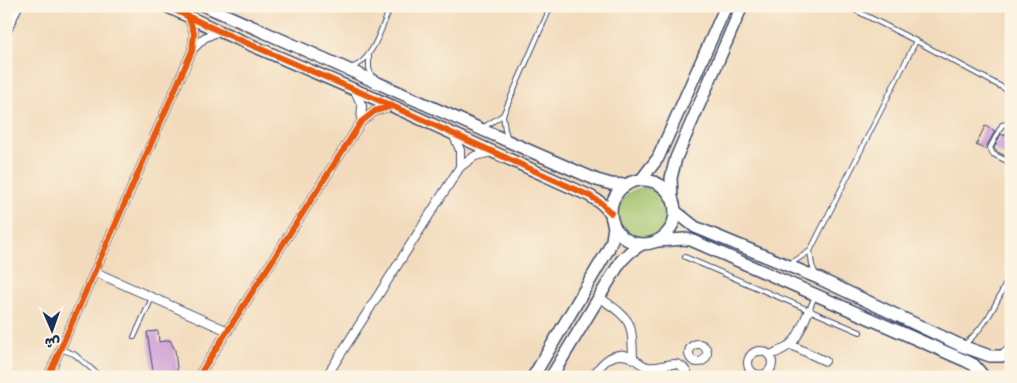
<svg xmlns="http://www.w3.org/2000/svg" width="1017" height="383" font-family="'Indie Flower','Playpen Sans Arabic',sans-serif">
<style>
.green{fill:#a2c36c;stroke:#5e7965}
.building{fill:#cc9bd6}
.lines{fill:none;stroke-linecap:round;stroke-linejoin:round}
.lane-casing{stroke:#3b496c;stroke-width:6}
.street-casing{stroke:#3b496c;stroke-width:10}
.secondary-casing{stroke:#3b496c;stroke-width:14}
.lane{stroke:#fff;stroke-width:4}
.street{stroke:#fff;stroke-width:8}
.secondary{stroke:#fff;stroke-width:11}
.cycleway-casing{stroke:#fcf5e5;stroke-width:9}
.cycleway{stroke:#e8590c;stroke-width:6}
</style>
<rect width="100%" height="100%" fill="#fcf5e5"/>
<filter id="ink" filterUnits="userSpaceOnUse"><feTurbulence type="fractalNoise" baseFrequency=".02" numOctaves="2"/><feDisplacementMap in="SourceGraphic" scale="10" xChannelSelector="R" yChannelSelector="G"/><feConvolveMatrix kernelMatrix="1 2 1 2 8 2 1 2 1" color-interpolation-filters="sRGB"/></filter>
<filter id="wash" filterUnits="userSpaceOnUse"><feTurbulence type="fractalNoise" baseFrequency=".0096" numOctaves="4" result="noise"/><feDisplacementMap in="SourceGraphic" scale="20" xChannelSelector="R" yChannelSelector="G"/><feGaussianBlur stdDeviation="1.12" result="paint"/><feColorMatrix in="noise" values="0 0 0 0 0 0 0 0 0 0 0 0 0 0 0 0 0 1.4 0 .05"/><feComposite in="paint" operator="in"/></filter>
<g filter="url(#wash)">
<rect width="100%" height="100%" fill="#f2dbbc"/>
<!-- green -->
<circle class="green" cx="645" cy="215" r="27"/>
<g id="blocks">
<!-- building -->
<g class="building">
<path d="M985,126L995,131L985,149L976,145Z"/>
<path d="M1009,127H1011V159L996,151L994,148L1001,134L1005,136Z"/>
<path d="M158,331L159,342L170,340L175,350L178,377H154L147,332Z"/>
</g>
</g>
</g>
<g filter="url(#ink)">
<use href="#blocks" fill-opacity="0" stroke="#3b496c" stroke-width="1"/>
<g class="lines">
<!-- lane casing -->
<g class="lane-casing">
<g id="lane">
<path d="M847,6L916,41L1011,92"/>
<path d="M369,55V68L372,77"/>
<path d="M350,68C373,63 382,25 391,6"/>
<path d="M1011,123L1002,125L990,148L993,154L1011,163"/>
<path d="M484,127L503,115"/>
<path d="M508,139L505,130L503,115L551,6"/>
<path d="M810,251L812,265L816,275"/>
<path d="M685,257L860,332"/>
<path d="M790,264L810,251L916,41"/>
<path d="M809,310L815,296"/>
<path d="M134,337L152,298"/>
<path d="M965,344C989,323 997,301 1011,273"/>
<path d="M60,349L74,354L101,377"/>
</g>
</g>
<!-- street casing -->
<g class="street-casing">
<g id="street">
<path d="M6,33L18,6"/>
<path d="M193,49L204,38L219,31"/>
<path d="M355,91L362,106L361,122"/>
<path d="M453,134L460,150V167"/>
<path d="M95,272L228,331"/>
<path d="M599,297C631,320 632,319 633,358"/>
<circle cx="698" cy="353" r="9"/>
<path d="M791,345L825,361"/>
<circle cx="760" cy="363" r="12"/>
<path d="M770,355C798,345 798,335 809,310"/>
<path d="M6,375L9,377"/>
<path d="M48,377L192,51L194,33L188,16"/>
<path d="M198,377L361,122L375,111L392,106"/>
<path d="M326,377L460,167L475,156L492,152"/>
<path d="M593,377C602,361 616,348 634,359C639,362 642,366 648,367C664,370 679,353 689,377"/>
</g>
</g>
<!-- secondary casing -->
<g class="secondary-casing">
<g id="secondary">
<path d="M166,6L219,31L392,106L590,196L601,203L611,213"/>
<path d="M205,6C336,63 466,124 597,180L611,184L626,185"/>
<path d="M641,180L658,158L726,6"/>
<circle cx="643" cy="212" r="32"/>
<path d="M672,198L671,178L676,158L742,6"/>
<path d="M675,211L695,227L818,278L962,346L990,356H1002L1011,351"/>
<path d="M658,241L684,239L691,240L966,361L974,365L984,377"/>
<path d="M533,377L608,250L612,240L614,226"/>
<path d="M551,377L621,261L630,252L642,244"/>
</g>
</g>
<!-- lane -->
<use href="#lane" class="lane"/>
<!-- street -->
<use href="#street" class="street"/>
<!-- secondary -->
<use href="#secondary" class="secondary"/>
<!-- cycleway casing -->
<g class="cycleway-casing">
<g id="cycleway">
<path d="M166,6L219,31L392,106L590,196L601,203L611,213"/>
<path d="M48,377L192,51L194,33L188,16"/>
<path d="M198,377L361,122L375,111L392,106"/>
</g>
</g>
<!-- cycleway -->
<use href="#cycleway" class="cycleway"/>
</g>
</g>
<!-- margin -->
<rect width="1017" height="383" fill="none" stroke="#fcf5e5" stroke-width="25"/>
<!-- north arrow -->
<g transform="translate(52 330) rotate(178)" stroke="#fcf5e5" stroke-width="4" paint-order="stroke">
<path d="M0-4L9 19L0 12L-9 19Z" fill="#1b2f5e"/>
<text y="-8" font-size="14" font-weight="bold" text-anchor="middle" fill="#1b2f5e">ش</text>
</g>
</svg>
